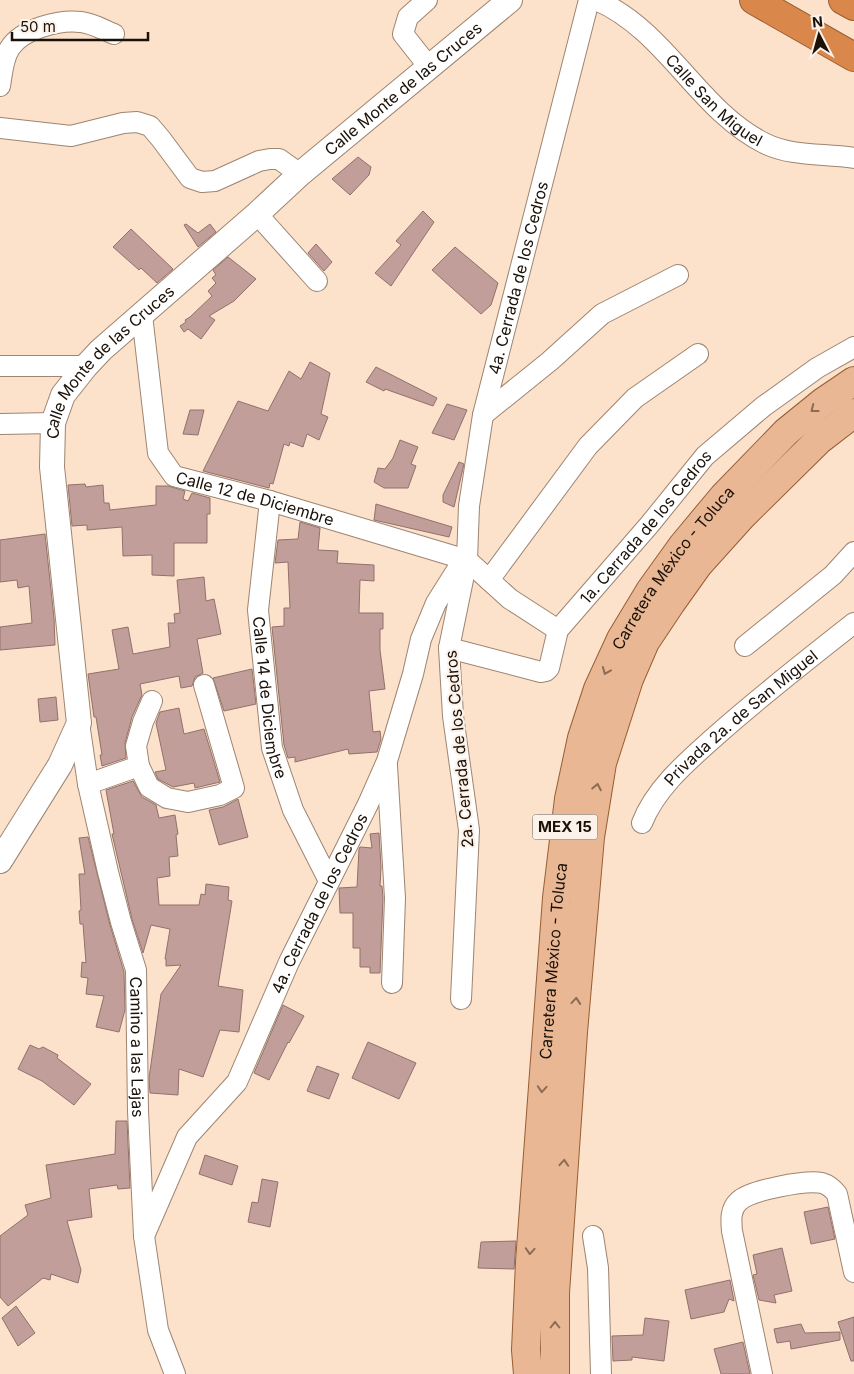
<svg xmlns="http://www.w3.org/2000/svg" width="854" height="1374" font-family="Inter,sans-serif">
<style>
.building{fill:#c19e99;stroke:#92716c}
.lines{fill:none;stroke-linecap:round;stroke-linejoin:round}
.minor-casing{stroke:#9e8571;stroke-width:22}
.tertiary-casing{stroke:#9e8571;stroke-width:26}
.primary-casing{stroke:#975e34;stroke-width:30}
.motorway-casing{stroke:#975e34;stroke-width:30}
.minor{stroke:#fff;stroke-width:20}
.tertiary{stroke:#fff;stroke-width:24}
.primary{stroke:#e9b793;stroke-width:28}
.motorway{stroke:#da874b;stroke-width:28}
.oneway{stroke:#8c6c55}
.labels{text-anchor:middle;stroke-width:4.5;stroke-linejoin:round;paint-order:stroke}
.shield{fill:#fdf2e9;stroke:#5e544c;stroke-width:1}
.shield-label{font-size:15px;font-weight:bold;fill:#1a1109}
.street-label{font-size:16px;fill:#1a1109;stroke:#fdf2e9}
</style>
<rect width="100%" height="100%" fill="#fce1cb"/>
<!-- building -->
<g class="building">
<path d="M358,157L371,167L369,175L350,195L332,179Z"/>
<path d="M423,211L434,222L391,286L375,273L401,245L396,241Z"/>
<path d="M186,224L198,233L210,224L216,232L198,247L184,225Z"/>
<path d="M131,229L173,269L157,283L141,268L139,270L113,247Z"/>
<path d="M316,244L332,262L324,271L308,253Z"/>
<path d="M455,247L498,283L491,305L481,314L432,270Z"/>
<path d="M228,257L256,279L234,301L209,316L215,320L201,339L188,329L184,332L180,326L186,322L185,320L190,317L212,296L208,291L216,283L212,278L216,275L213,270Z"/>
<path d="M310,362L330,373L321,414L328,417L319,440L307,434L303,447L290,442L289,446L284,444L273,484L270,483L269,488L203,471L238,401L268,411L289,371L301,379Z"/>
<path d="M376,367L437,398L433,406L385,389L384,391L366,382Z"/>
<path d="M447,404L467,410L454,440L432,433Z"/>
<path d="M190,410H204L198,435L183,434Z"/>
<path d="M400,440L418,447L411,464L416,466L408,488H384L374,482L378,468L385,469L393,458Z"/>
<path d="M459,462L464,464L454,507L443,502V495Z"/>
<path d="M85,484L86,487L103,485L104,503H109L110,510L156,505V486H168L185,491L183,499L188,501L192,493L210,498V514H207V543H174V576L152,575V555L123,556L122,527L87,530V525L72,526L68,485Z"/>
<path d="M376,504L452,527L449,537L374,520Z"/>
<path d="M300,522L320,528L318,550L338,551L337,563L374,565V581L360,580L359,613H383V629H380V650L385,689L369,691L373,732L380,731L381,739L377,752L349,754L348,749L295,762V757L288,758L284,745L272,627L284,626V608H290L288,562L275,563L278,540L298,539Z"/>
<path d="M45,534L54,618L55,645L0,650V627L32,623L29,586L18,588L17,580L0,582V540Z"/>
<path d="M204,577L206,601L214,599L221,634L197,639L203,673L195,677L192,686L181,688L179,676L140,684L142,695L132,717L125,743L126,758L102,766L100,755H102L96,717H94L88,674L119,669L112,630L128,627L133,654L170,647L168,623H175L174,614L180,613L177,580Z"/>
<path d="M252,669L256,704L224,711L213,678Z"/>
<path d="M56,697L58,720L40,722L38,699Z"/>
<path d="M179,708L184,734L204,729L220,782L195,788L194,783L173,787L158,779L155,772L166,770L156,723L160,712Z"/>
<path d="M133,781L142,797L156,805L159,818L175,815L178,834L176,835L178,856L169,857L170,876L157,878L159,905H199L201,894L205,895L206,884L229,887L228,900L232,901L218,986L243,990L239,1032L220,1030L203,1077L179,1069L178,1095L150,1093L149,1078L161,994L181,965L166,966V959H165L170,929L151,925L143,953L132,919L112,834H114L106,790Z"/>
<path d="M238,799L248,837L219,845L209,810L223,807Z"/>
<path d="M379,833L381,867L380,886H382L383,898L380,973H370V967H360V948H353V913H340L339,888L357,887L359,849L360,847L372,848L370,834Z"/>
<path d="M88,837L110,925L124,972L125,1010L119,1032L96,1027L104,996L86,994L88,978L81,977L82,962L86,963L83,924H80L79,911L81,910L79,874H85L79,838Z"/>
<path d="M283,1005L304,1016L289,1043L288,1042L269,1080L254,1073Z"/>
<path d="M368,1042L416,1063L399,1099L352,1078Z"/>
<path d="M30,1045L39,1049L43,1047L58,1055L57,1058L91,1084L74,1105L42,1081L18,1069Z"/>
<path d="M317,1066L339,1074L329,1099L307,1091Z"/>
<path d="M116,1121H127L130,1188L118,1189L117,1185L89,1189L92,1217L67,1221L81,1270L78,1283L51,1274L50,1280L43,1278L8,1306L0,1297V1236L28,1215L25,1205L51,1198L46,1165L115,1154Z"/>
<path d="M205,1155L238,1166L232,1185L199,1174Z"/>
<path d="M262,1179L278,1182L270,1227L248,1222L252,1202L258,1203Z"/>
<path d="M828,1207L835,1239L811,1244L804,1212Z"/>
<path d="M516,1241L514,1269L478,1268L481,1242Z"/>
<path d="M782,1248L792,1291L774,1295L776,1303L759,1300L753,1275L757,1274L753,1255Z"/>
<path d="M730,1280L734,1301L729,1299L724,1312L691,1319L685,1290Z"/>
<path d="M16,1306L35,1333L18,1346L2,1318Z"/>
<path d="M854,1317V1361H851L838,1322Z"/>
<path d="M645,1318L669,1321L664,1361L632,1357V1360L613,1361L612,1336L643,1335Z"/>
<path d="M801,1324L805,1333L840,1332V1340L791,1349L790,1341L777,1343L774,1329Z"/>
<path d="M743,1342L750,1374H721L714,1349Z"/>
</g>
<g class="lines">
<!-- minor casing -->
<g class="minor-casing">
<g id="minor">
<path d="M427,0L408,17L403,34L429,67"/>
<path id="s1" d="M596,0C666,30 698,110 764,143C792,157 824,153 854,158"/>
<path d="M0,86C2,74 3,58 10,48C22,29 60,19 81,22C92,23 104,30 114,34"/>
<path d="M0,128L71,136L123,123L137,122L150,126L161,139L190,178L202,182L215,181L259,161L270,159H279L300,174"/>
<path d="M257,214L317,281"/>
<path id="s2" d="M142,315L158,453L174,476L270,501L467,560L510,599L558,630"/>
<path d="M0,366H86"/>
<path d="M483,415L550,361L602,314L678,275"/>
<path d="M0,424L53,423"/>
<path id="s3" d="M270,501L258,610L272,748L293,810L329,881"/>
<path d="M489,580L588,446L635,398L698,354"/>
<path d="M745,646L833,575L854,552"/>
<path id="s4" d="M449,648L541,672L546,671L549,668L558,630L650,524L705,456L764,406L817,368L854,347"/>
<path id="s5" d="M79,723L88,784L108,872L121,922L136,970L138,1111L144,1236L158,1330L175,1374"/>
<path d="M139,766L149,787L167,798L188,802L220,795L234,788L204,685"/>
<path d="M387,766L395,898L392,983"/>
<path d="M88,784L139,766L136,746L143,722L152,701"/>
<path id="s6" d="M642,823C656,787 689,760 718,734C762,695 808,659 854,623"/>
<path id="s7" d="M461,999L469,830L453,716L449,648L467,560L469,506L483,415L589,0"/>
<path id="s8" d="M144,1236L187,1137L237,1082L289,962L368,804L387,761L413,674L421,639L436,603L458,568L465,561"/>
<path d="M593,1236L598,1268L601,1374"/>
<path d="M762,1374L732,1231C731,1220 730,1209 739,1201C751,1190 805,1180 822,1183C829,1185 833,1189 837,1194L854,1272"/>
</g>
</g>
<!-- tertiary casing -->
<g class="tertiary-casing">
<g id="tertiary">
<path id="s9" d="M0,861L60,765L79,723L52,467L53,423L63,395L86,366L101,350L257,214L300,174L510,0"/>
</g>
</g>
<!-- primary casing -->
<g class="primary-casing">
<g id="primary">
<path id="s10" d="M528,1374L526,1350L530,1262L557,898L569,799L582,738L598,689L621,639L650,591L683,545L723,497L786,432L823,402L854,381"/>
<path d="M555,1374V1293L573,1032L590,837L602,763L629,679L645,642L671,603L698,565L743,515L819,440L854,413"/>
</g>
</g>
<!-- motorway casing -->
<g class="motorway-casing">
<g id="motorway">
<path d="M754,0L854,57"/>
<path d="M843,0L854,6"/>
</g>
</g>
<!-- minor -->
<use href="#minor" class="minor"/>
<!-- tertiary -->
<use href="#tertiary" class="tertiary"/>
<!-- primary -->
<use href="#primary" class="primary"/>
<!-- motorway -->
<use href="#motorway" class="motorway"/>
</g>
<!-- one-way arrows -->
<defs><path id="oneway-chevron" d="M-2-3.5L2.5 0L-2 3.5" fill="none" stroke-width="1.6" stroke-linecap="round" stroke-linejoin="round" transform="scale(1.25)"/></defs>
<g class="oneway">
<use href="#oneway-chevron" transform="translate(814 409) rotate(142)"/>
<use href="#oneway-chevron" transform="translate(606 671) rotate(112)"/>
<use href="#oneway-chevron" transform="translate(597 787) rotate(-79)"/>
<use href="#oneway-chevron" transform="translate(576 1001) rotate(-85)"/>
<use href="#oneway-chevron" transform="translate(542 1089) rotate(94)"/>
<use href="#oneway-chevron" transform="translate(564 1163) rotate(-86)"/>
<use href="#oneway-chevron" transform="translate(530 1251) rotate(94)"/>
<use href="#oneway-chevron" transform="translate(555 1325) rotate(-90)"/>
</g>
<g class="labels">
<!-- shield labels -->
<rect class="shield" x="532.5" y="814.5" width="65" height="25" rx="4"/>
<g class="shield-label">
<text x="565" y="832">MEX 15</text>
</g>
<!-- street labels -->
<g class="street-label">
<text dy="6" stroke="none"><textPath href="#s9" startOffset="949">Calle Monte de las Cruces</textPath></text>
<text dy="6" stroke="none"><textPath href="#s1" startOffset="156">Calle San Miguel</textPath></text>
<text dy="6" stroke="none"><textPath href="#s7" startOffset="730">4a. Cerrada de los Cedros</textPath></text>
<text dy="6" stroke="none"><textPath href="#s9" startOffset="544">Calle Monte de las Cruces</textPath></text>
<text dy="6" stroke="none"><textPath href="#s2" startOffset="251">Calle 12 de Diciembre</textPath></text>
<text dy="6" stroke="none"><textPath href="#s4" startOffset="279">1a. Cerrada de los Cedros</textPath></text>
<text dy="6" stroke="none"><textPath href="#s10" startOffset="834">Carretera México - Toluca</textPath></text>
<text dy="6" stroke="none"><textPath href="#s3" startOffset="198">Calle 14 de Diciembre</textPath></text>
<text dy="6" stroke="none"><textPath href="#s6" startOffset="146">Privada 2a. de San Miguel</textPath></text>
<text transform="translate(459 749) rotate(-95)" y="6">2a. Cerrada de los Cedros</text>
<text dy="6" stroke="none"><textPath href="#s8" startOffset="379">4a. Cerrada de los Cedros</textPath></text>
<text dy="6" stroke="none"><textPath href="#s10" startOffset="414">Carretera México - Toluca</textPath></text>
<text dy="6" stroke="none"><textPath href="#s5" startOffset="331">Camino a las Lajas</textPath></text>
</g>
</g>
<!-- north arrow -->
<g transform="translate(819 35) rotate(354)" stroke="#fdf2e9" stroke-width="4" paint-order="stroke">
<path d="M0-4L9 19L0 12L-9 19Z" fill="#1a1109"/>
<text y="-8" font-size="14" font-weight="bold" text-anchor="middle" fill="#1a1109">N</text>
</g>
<!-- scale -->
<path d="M12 32v8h136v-8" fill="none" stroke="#1a1109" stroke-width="2.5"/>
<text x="20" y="32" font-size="15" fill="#1a1109" stroke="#fdf2e9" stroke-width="4" paint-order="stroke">50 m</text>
</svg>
